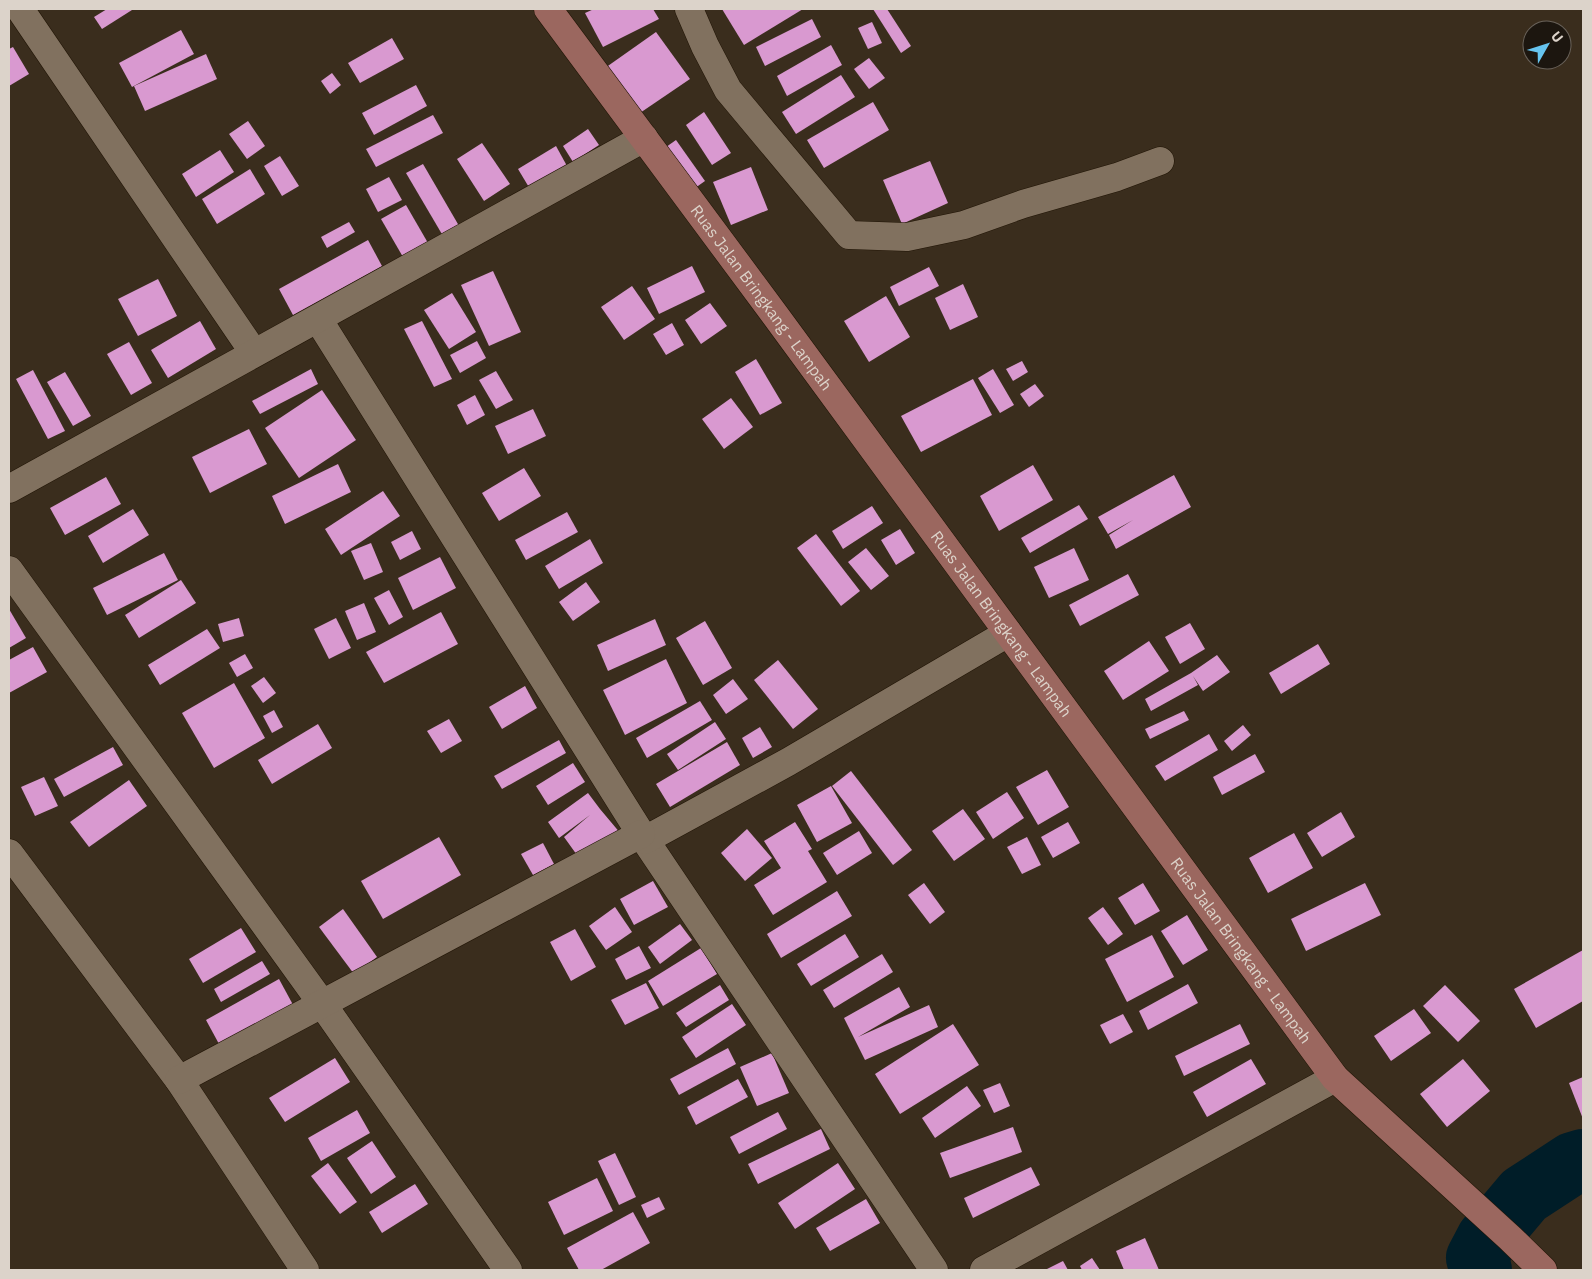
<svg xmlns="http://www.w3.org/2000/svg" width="1592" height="1279" font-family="'IBM Plex Sans',sans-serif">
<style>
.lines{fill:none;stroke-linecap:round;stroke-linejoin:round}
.river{stroke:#001d28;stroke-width:62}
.building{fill:#d999d0}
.minor-casing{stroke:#211506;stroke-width:29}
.secondary-casing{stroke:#211506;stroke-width:29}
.minor{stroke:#81715f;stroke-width:28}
.secondary{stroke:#9b675f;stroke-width:28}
.labels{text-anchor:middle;stroke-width:5;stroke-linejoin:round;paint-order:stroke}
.street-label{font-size:16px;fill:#dcd3ca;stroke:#1c160f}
</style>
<rect width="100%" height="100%" fill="#3a2d1d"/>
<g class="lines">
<!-- river -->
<path class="river" d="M1481,1270L1477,1258L1487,1239L1524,1195L1573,1163L1583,1160"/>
</g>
<!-- building -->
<g class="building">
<path d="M107,9H130L132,10L102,29L94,17Z"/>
<path d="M594,9H653L659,19L603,47L585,13Z"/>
<path d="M722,9H803L744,45Z"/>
<path d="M873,9H887L911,46L901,53Z"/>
<path d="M812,19L821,37L765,66L756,47Z"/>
<path d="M872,22L882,43L868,49L858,28Z"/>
<path d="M181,30L194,54L132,87L119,63Z"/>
<path d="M656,32L690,79L637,115L605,68Z"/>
<path d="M392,38L404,59L360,83L348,63Z"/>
<path d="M831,45L842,65L787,96L777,76Z"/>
<path d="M13,47L29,74L9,86V49Z"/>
<path d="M206,54L217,79L145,111L134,86Z"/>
<path d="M869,58L885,78L869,89L854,69Z"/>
<path d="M332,73L341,85L330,94L321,81Z"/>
<path d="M841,75L855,97L796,134L782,112Z"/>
<path d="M416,85L427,106L374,135L362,113Z"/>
<path d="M873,102L889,130L824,168L807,140Z"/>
<path d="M704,112L731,153L712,165L686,125Z"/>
<path d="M433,115L443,133L376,167L366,149Z"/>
<path d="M248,121L265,146L247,159L229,134Z"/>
<path d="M588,129L599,145L573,162L563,146Z"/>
<path d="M676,140L705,181L688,193L659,152Z"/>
<path d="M482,143L510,184L484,201L457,159Z"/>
<path d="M556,146L567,166L530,189L518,169Z"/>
<path d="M220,150L234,172L196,197L182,174Z"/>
<path d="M280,156L299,186L282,196L264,166Z"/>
<path d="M930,161L948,203L902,224L883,180Z"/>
<path d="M423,164L462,231L446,241L406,173Z"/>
<path d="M751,167L768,210L731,225L713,182Z"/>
<path d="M250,169L265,194L217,224L202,199Z"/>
<path d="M389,177L402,200L378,212L366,189Z"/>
<path d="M406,205L428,243L403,257L381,219Z"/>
<path d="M349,222L355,232L327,248L321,237Z"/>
<path d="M368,240L382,266L293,315L279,289Z"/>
<path d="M692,266L705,292L659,314L647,288Z"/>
<path d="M929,267L939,286L899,306L890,287Z"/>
<path d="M493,271L521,332L489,346L461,285Z"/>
<path d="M158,279L177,316L138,336L118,299Z"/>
<path d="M963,284L978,317L950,330L935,298Z"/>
<path d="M632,286L655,319L624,340L601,307Z"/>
<path d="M452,293L476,332L449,349L424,310Z"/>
<path d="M886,296L910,337L869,362L844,321Z"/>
<path d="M710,303L727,326L701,344L685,320Z"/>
<path d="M200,321L216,349L168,378L151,350Z"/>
<path d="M422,321L452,379L434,387L404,329Z"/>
<path d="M672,323L684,345L666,355L653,334Z"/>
<path d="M477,341L486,358L460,373L450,355Z"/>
<path d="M129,342L152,383L131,395L107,354Z"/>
<path d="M756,359L782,403L760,415L735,372Z"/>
<path d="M1022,361L1028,372L1013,381L1006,369Z"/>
<path d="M311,369L318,384L260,414L252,401Z"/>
<path d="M993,369L1014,405L1000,413L978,378Z"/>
<path d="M33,370L65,431L48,439L16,379Z"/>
<path d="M496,371L513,400L496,409L479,380Z"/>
<path d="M65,372L91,416L73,426L47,382Z"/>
<path d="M973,379L992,415L921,452L901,416Z"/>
<path d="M1035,384L1044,396L1029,407L1020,394Z"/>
<path d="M322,390L356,440L299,478L265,428Z"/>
<path d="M475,395L485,415L467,425L457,405Z"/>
<path d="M731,398L753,427L724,449L702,419Z"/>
<path d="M533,409L546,436L508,454L495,426Z"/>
<path d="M249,429L267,464L210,493L192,457Z"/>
<path d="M338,464L351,492L285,524L272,496Z"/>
<path d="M1033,465L1053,500L999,531L980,496Z"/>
<path d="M524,468L541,496L499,521L482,493Z"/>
<path d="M1174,475L1191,507L1116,549L1109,535L1133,520L1108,534L1098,517Z"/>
<path d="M106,477L121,504L65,535L50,508Z"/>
<path d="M383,491L400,516L341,555L325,529Z"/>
<path d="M1079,505L1088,519L1030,553L1021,538Z"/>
<path d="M872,506L883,523L843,549L832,531Z"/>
<path d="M133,509L149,535L103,563L88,536Z"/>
<path d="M567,512L578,532L526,560L515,540Z"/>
<path d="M900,529L915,553L896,565L881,540Z"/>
<path d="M412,531L421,549L400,560L391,542Z"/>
<path d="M816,534L860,591L841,606L797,548Z"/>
<path d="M590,539L603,563L559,589L545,566Z"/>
<path d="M371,543L383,572L364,580L351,551Z"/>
<path d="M866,548L889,576L871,590L848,562Z"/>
<path d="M1074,548L1089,580L1049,598L1034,567Z"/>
<path d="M164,553L178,580L107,615L93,588Z"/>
<path d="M440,557L456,588L413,610L398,578Z"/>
<path d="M1128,574L1139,595L1080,626L1069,605Z"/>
<path d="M181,580L196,603L139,638L125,615Z"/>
<path d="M586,582L600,602L573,621L559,602Z"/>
<path d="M389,590L403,617L389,625L374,598Z"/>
<path d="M364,603L376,632L357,640L345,611Z"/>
<path d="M9,609L26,638L9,648Z"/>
<path d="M441,612L458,644L384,683L366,652Z"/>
<path d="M239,618L244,636L223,642L218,624Z"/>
<path d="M336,618L351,648L329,659L314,629Z"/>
<path d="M655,619L666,645L608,671L597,645Z"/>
<path d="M705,621L732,668L703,685L676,638Z"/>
<path d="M1190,623L1205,649L1180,664L1165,637Z"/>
<path d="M207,629L220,648L160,685L148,665Z"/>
<path d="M1149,641L1169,671L1123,700L1104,671Z"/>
<path d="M1318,644L1330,664L1281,694L1269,673Z"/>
<path d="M33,647L47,672L9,693V660Z"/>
<path d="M245,654L253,668L237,677L229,663Z"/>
<path d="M1217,655L1230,672L1203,691L1193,676L1198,685L1151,711L1145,699L1191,673Z"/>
<path d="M666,659L687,703L625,735L603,690Z"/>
<path d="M778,660L818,709L793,729L754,680Z"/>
<path d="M264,677L276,693L263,703L251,686Z"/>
<path d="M733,679L748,699L726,714L713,695Z"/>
<path d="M234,683L265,738L214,768L182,713Z"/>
<path d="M525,686L537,708L502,729L489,707Z"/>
<path d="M700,701L712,720L647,758L636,738Z"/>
<path d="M274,710L283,727L272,733L263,716Z"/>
<path d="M1184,711L1189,720L1150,739L1145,729Z"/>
<path d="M449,719L462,741L441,753L427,731Z"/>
<path d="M715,722L726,739L678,770L667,754Z"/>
<path d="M318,724L332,748L272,784L258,760Z"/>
<path d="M1243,725L1251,735L1232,751L1224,741Z"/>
<path d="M760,727L772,747L753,758L742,738Z"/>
<path d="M1209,734L1218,750L1165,781L1155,766Z"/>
<path d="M559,740L566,753L502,789L494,776Z"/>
<path d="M727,742L740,765L670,807L656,784Z"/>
<path d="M113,747L123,765L64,797L54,779Z"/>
<path d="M1255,754L1265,772L1222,795L1213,777Z"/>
<path d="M573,763L585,782L548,805L536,786Z"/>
<path d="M1047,770L1069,807L1038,825L1016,787Z"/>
<path d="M851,771L912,850L893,865L832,786Z"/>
<path d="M44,777L58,806L35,816L21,787Z"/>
<path d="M129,780L147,806L89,847L70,822Z"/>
<path d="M831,786L852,823L817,842L797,805Z"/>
<path d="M1007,792L1024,818L993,839L976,812Z"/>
<path d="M588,793L600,809L621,834L582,862L564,837L590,815L559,838L548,822Z"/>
<path d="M963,809L985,839L954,861L932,831Z"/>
<path d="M1341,812L1355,837L1322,857L1307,833Z"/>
<path d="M795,822L812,849L808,851L827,882L773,915L754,885L781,868L764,841Z"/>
<path d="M1068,822L1080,843L1053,858L1041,837Z"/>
<path d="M747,829L772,858L745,881L721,853Z"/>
<path d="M859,831L872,853L837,875L823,853Z"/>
<path d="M1294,833L1313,868L1268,893L1249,858Z"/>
<path d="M439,837L461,875L383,919L361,881Z"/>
<path d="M1027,837L1041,865L1022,874L1007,847Z"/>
<path d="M543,843L554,864L533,875L521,854Z"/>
<path d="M653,881L668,907L634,925L620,899Z"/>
<path d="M924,883L945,912L930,924L908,895Z"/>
<path d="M1143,883L1160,911L1135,925L1118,898Z"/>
<path d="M1365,883L1381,915L1306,951L1291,919Z"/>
<path d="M837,891L852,916L781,958L767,934Z"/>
<path d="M615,907L632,932L606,950L589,926Z"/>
<path d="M1103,907L1123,934L1108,945L1088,918Z"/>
<path d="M343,909L377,957L354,974L319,927Z"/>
<path d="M1187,915L1208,950L1183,965L1161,931Z"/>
<path d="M680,924L692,940L660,964L648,947Z"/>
<path d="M241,928L256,952L203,983L189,959Z"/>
<path d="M575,929L596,967L571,981L550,942Z"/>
<path d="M845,934L859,957L811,986L797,964Z"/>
<path d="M1152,935L1174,977L1127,1002L1105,959Z"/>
<path d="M639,946L651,968L626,980L615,959Z"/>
<path d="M701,948L717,974L663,1006L648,981Z"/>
<path d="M1583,950V1001L1536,1028L1514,989Z"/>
<path d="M882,954L893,972L834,1008L823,990Z"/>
<path d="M262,961L270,974L221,1002L214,989Z"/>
<path d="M279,979L298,1014L225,1055L206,1020Z"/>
<path d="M646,983L659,1008L625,1025L611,1000Z"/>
<path d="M1188,984L1198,1003L1148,1030L1139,1011Z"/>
<path d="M720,985L729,1000L686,1027L676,1013Z"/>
<path d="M1445,985L1480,1021L1458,1042L1423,1006Z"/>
<path d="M899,987L910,1007L858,1037L929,1005L938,1027L865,1060L844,1018Z"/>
<path d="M732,1004L746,1025L696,1058L682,1037Z"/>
<path d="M1414,1009L1431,1033L1391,1061L1374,1036Z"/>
<path d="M1123,1014L1133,1032L1110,1044L1100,1025Z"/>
<path d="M953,1024L979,1065L900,1114L875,1074Z"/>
<path d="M1240,1024L1250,1044L1184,1076L1175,1056Z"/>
<path d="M728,1048L736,1064L679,1095L670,1079Z"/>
<path d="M772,1053L789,1093L757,1106L740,1067Z"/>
<path d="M335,1058L350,1082L285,1122L269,1098Z"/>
<path d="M1251,1059L1266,1084L1207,1117L1193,1092Z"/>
<path d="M1463,1059L1490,1091L1447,1127L1420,1094Z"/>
<path d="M1583,1077V1119L1569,1083Z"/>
<path d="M738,1079L748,1097L696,1125L687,1107Z"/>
<path d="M1000,1083L1010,1106L994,1113L983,1090Z"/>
<path d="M967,1086L981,1106L935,1138L922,1118Z"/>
<path d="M357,1110L370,1133L321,1161L308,1138Z"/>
<path d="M778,1112L787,1129L739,1154L730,1137Z"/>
<path d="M1013,1127L1022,1152L950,1178L940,1153Z"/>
<path d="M821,1129L830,1149L758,1184L748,1164Z"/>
<path d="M372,1141L396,1177L371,1194L347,1158Z"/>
<path d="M615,1153L636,1197L619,1205L598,1161Z"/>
<path d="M328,1163L357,1202L340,1214L311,1176Z"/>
<path d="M838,1163L855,1189L795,1229L778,1203Z"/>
<path d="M1031,1167L1040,1185L973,1218L964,1198Z"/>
<path d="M597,1178L613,1211L564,1235L548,1202Z"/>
<path d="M415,1184L428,1204L382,1233L369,1212Z"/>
<path d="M659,1197L665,1209L647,1218L641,1205Z"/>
<path d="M866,1199L880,1223L830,1251L816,1228Z"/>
<path d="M633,1212L650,1243L601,1270H579L567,1248Z"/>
<path d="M1145,1238L1159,1270H1124L1116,1251Z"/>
<path d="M1092,1258L1100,1270H1082L1080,1266Z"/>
<path d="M1063,1261L1068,1270H1045Z"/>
</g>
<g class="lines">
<!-- minor casing -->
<g class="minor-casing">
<g id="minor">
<path d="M20,9L254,353"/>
<path d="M689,9L705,46L728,90L849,235L907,237L964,225L1023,204L1117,177L1160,161"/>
<path d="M318,319L641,834L934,1270"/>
<path d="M9,489C220,372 432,256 644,138"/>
<path d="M9,570L323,1005L508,1270"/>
<path d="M645,840L788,762L1008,633"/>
<path d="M9,853L179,1080L305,1270"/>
<path d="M179,1080C334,999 487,915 641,834"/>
<path d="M984,1270L1335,1078"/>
</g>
</g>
<!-- secondary casing -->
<g class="secondary-casing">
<g id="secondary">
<path id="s1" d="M548,9L775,315L1335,1078L1510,1238L1543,1270"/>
</g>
</g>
<!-- minor -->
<use href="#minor" class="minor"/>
<!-- secondary -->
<use href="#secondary" class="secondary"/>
</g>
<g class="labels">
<!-- street labels -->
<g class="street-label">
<text dy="6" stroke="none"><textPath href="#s1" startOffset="359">Ruas Jalan Bringkang - Lampah</textPath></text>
<text dy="6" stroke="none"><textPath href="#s1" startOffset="764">Ruas Jalan Bringkang - Lampah</textPath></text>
<text dy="6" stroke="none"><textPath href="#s1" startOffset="1169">Ruas Jalan Bringkang - Lampah</textPath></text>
</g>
</g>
<!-- border -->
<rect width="1592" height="1279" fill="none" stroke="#dcd3ca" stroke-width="20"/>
<!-- north arrow -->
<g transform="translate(1547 45) rotate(51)"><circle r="24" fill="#1c160f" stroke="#69625a"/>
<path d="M0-4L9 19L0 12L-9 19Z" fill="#66c4ef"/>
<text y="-8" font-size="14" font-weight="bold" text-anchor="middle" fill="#dcd3ca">U</text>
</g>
</svg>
